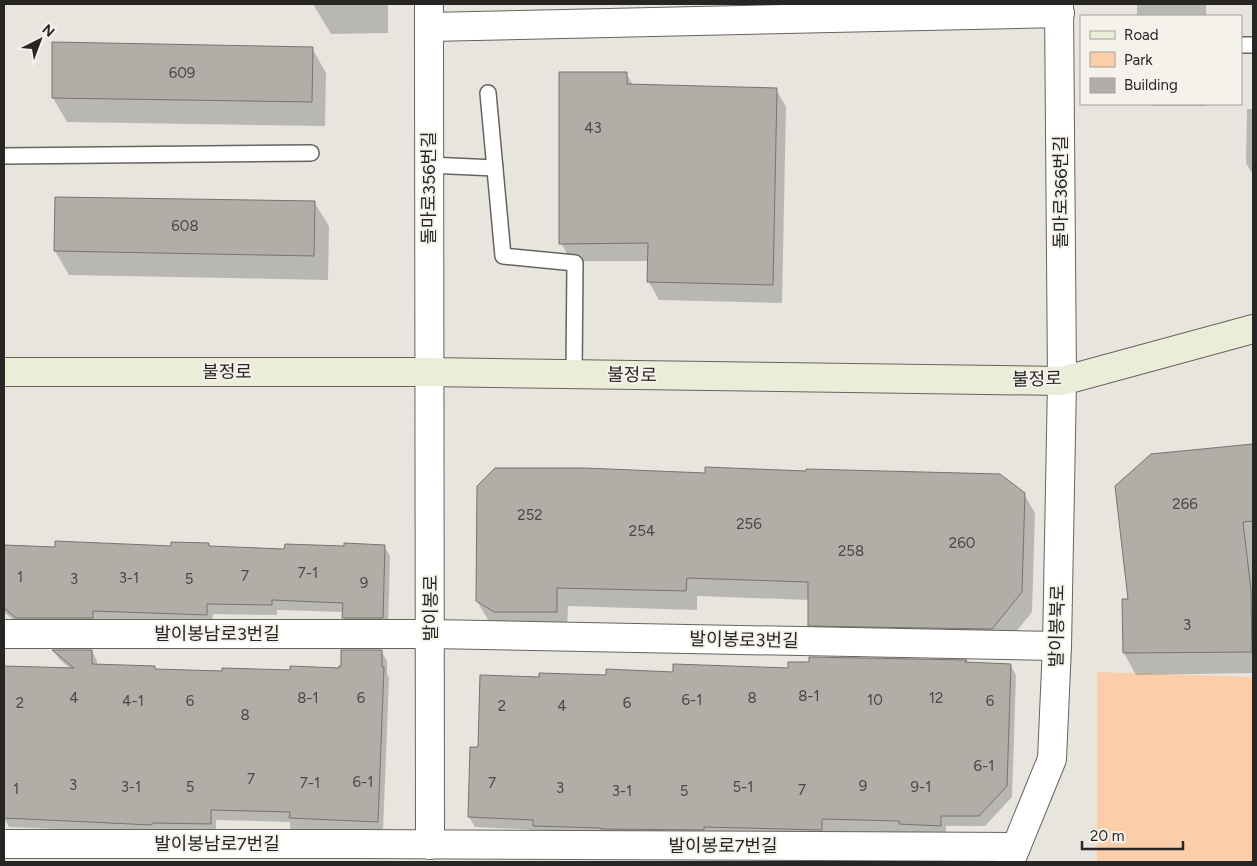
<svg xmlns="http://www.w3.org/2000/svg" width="1257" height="866" font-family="Figtree,'Noto Sans KR',sans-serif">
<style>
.green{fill:#fccda9}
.shadow{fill:#0003}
.building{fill:#b1ada7;stroke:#77736e}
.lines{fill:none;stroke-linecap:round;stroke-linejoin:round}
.service-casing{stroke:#66645e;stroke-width:18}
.minor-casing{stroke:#66645e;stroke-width:30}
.secondary-casing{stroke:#66645e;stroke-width:30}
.service{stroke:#fff;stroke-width:15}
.minor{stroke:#fff;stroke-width:28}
.secondary{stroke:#ebedd8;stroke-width:28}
.labels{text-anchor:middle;stroke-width:4;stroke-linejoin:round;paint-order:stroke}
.number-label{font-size:15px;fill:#4a4845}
.street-label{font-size:18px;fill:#272624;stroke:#f4f2eb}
</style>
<rect width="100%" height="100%" fill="#e7e5de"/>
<!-- green -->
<path class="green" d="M1097,672L1253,677V862H1097Z"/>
<!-- shadow -->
<g class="shadow">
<path d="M313,4H388V33L331,34Z"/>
<rect x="1137" y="4" width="69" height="12"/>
<path d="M312,48L326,73L325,126L67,122L53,98Z"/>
<path d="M626,73L633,85L776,89L786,107L782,303L659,300L649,282V261H571L561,243Z"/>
<path d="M1150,104H1206V106H1152Z"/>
<path d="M1247,109H1253V175L1246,163Z"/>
<path d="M314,202L329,226L328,280L69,275L55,251Z"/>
<path d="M1253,445V673L1136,675L1124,653L1129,600L1152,456Z"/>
<path d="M1024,494L1035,513L1032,612L1003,648L821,644L810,625L809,600L697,596V610L568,606L567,631L506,630L488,620L477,601Z"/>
<path d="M4,546L56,548L210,547L286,550L384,546L390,556L388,628H349L344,618V612L277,610V615L213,614L212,625L23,628L4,612Z"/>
<path d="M54,651H92L97,661V665L156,671L223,672L340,669L381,651L387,661V674L389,678L383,831L336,830V838H296L290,828V822L216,820V838H62L57,829L9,827L4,818L5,749H4V667L71,669L60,660Z"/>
<path d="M810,658L967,661L968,664L1010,665L1016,675L1012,797L985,826H946V836H541L537,830L475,827L469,817L479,748L540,678L608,677L789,669L810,664Z"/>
<path d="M55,861H209L210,862H55Z"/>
<path d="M289,861H330L331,862H289Z"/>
</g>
<!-- building -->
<g class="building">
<path d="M52,42L313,47L312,102L52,98Z"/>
<path d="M559,72H627V84L777,88L773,285L647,282L648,243L559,244Z"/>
<path d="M55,197L315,201L314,256L54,251Z"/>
<path d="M1253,444V521L1243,522L1251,590L1252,652L1123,653L1122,599H1128L1115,486L1151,454Z"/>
<path d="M705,467L806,471V469L1000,474L1025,493L1022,592L992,629L808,626V582L687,578L686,591L557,588V612H494L476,601L477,486L495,468H584L705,473Z"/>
<path d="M55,541L171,546V542L209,543V546L284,549L285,544L344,546V543L385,545L383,618H342L343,603L272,600V605L207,604V615L93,611V618H16L4,608V545L55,547Z"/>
<path d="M52,650H92V664L155,666V669L222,671V668L290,670V666L339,668V666H341V650H382V667H384L378,822L289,818L290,812L211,810V824L152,823V825L4,818V666L74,668Z"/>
<path d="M809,657L967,660L965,662L1011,664L1007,786L979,816H941V826L899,824V821L822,819V830L704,827V830L601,829V828L533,826V820L468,817L470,747H478L480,675L539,677V673L606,675V669L673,672V664L788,668V662H809Z"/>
</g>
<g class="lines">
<!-- service casing -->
<g class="service-casing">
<g id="service">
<path d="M1241,45H1253"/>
<path d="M488,93L503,256L575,263L574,374"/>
<path d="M4,156L311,153"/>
<path d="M429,165L495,168"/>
</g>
</g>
<!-- minor casing -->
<g class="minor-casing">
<g id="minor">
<path d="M429,4C428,284 431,564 430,845"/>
<path d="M429,27L1060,13"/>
<path d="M4,634H431L1057,646"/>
<path d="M4,844H358L1016,847"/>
<path d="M1010,862L1052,759L1057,646L1062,381L1059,4"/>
</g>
</g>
<!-- secondary casing -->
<g class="secondary-casing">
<path id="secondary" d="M4,372H428L1062,381L1253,329"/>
</g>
<!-- service -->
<use href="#service" class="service"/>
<!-- minor -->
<use href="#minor" class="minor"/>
<!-- secondary -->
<use href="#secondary" class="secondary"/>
</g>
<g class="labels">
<!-- number labels -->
<g class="number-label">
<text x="182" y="78">609</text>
<text x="593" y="133">43</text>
<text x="185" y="231">608</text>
<text x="1185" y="509">266</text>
<text x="530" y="520">252</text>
<text x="749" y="529">256</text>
<text x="642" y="536">254</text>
<text x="962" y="548">260</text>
<text x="851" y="556">258</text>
<text x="308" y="578">7-1</text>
<text x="245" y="581">7</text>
<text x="20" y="582">1</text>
<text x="129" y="583">3-1</text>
<text x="74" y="584">3</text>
<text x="189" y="584">5</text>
<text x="364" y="588">9</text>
<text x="1187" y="630">3</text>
<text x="809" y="701">8-1</text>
<text x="74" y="703">4</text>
<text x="308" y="703">8-1</text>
<text x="361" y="703">6</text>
<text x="752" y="703">8</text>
<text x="936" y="703">12</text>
<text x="692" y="705">6-1</text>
<text x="875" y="705">10</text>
<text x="133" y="706">4-1</text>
<text x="190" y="706">6</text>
<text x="990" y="706">6</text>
<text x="20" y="708">2</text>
<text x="627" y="708">6</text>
<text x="502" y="711">2</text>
<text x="562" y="711">4</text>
<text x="245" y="720">8</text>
<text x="984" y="771">6-1</text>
<text x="251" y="784">7</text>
<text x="363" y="787">6-1</text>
<text x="310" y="788">7-1</text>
<text x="492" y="788">7</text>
<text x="73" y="790">3</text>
<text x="863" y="791">9</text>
<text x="131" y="792">3-1</text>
<text x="190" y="792">5</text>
<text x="743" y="792">5-1</text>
<text x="921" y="792">9-1</text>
<text x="560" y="793">3</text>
<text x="16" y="794">1</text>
<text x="802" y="795">7</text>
<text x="622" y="796">3-1</text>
<text x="684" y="796">5</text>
</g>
<!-- street labels -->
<g class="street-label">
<text transform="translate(429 188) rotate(-90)" y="6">돌마로356번길</text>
<text transform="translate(1061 192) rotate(-90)" y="6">돌마로366번길</text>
<text x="227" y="378">불정로</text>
<text transform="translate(632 375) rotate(1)" y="6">불정로</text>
<text transform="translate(1037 379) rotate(-1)" y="6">불정로</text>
<text transform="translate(431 608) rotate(-90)" y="6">발이봉로</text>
<text transform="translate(1057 626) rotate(-89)" y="6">발이봉북로</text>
<text x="217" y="640">발이봉남로3번길</text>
<text transform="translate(744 640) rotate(1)" y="6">발이봉로3번길</text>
<text x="217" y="850">발이봉남로7번길</text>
<text x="723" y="852">발이봉로7번길</text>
</g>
</g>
<!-- border -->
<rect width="1257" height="866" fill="none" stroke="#272624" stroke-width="10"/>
<!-- legend -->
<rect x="1080" y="15" width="162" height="90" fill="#f4f2eb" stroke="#a2a09b"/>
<rect x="1090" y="31" width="25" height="8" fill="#ebedd8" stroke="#a2a09b"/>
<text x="1124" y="40" font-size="15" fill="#272624">Road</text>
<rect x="1090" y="52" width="25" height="15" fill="#fccda9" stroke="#a2a09b"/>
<text x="1124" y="65" font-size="15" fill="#272624">Park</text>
<rect x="1090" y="78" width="25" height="15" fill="#b1ada7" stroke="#a2a09b"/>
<text x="1124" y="90" font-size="15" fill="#272624">Building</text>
<!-- north arrow -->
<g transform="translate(40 40) rotate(42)" stroke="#f4f2eb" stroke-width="4" paint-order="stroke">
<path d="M0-4L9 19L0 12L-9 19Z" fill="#272624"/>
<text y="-8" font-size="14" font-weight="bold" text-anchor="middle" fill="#272624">N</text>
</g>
<!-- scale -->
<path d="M1082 841v8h101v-8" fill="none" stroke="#272624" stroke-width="2.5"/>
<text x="1090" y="841" font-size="15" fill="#272624" stroke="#f4f2eb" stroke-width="4" paint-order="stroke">20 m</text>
</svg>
